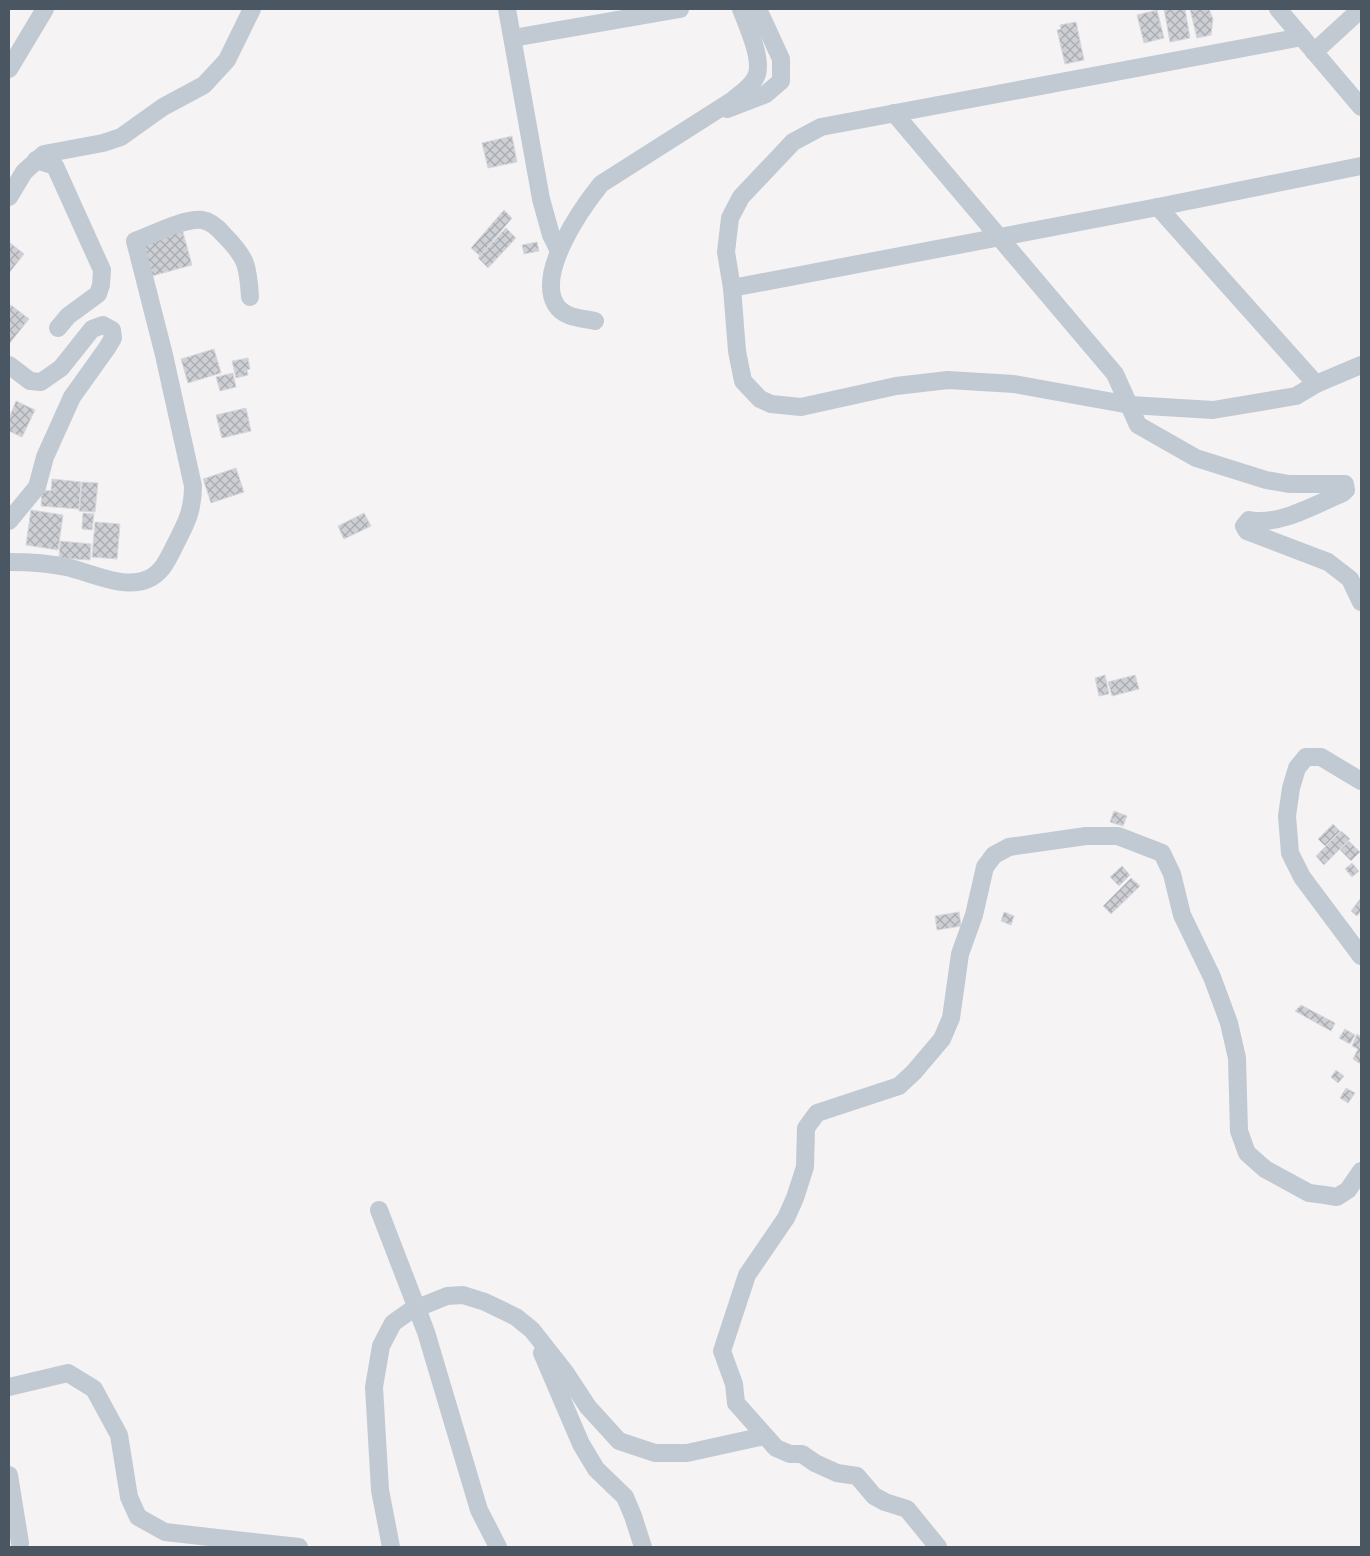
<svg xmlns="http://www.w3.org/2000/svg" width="1370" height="1556" font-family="'Varela Round',sans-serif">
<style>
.building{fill:url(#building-cross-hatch);stroke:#d7d9de}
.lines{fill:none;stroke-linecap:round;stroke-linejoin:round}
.minor{stroke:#c1cad2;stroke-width:18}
</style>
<defs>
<pattern id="building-cross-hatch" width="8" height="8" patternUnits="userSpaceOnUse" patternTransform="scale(1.25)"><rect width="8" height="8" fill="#cdcfd5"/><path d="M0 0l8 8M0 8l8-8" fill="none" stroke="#a8abb0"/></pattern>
</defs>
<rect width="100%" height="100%" fill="#f5f3f3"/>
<!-- building -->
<g class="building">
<path d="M1164,9H1185L1190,38L1170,42Z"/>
<path d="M1190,9H1209L1213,19L1211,35L1197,38Z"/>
<path d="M1157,10L1164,38L1144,43L1137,15Z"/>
<path d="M1076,22L1084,60L1065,64L1057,30L1061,29L1060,25Z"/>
<path d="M512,136L517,162L488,168L482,143Z"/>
<path d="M504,210L512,218L480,256L471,248Z"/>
<path d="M506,228L516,238L488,268L478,258Z"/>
<path d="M182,229L192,265L152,276L142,241Z"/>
<path d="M9,242L24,254L9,273Z"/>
<path d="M537,242L539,251L524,254L522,245Z"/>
<path d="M11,305L29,319L9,344V308Z"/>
<path d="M214,349L221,373L188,383L181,359Z"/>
<path d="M248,358L250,369L247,370L248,375L236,378L232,361Z"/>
<path d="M233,373L236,387L220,391L216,377Z"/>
<path d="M16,401L35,410L22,437L9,431V418Z"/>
<path d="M246,408L251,431L222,438L216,415Z"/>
<path d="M236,468L244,492L211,503L203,479Z"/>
<path d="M52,479L81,482L79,509L41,506L42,490L51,491Z"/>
<path d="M82,482L98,483L95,512L79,511Z"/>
<path d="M31,510L63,515L58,550L26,545Z"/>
<path d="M83,513L94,514L92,530L82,529Z"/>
<path d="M364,513L371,526L344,539L338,526Z"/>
<path d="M95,522L120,524L117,559L92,557Z"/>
<path d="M60,541L91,544L90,560L59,558Z"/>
<path d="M1105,675L1109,694L1099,696L1095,678Z"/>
<path d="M1135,675L1139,689L1112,696L1108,682Z"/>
<path d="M1114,811L1127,816L1123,826L1110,822Z"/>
<path d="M1333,824L1340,831L1325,846L1318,839Z"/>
<path d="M1341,831L1350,839L1324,865L1316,856Z"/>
<path d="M1349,841L1360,852L1351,861L1340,850Z"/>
<path d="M1352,863L1359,871L1352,877L1345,869Z"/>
<path d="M1122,866L1130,875L1119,886L1110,877Z"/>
<path d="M1131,878L1140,886L1111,914L1103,906Z"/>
<path d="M1361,898V911L1357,916L1351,911Z"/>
<path d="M959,912L961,926L937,930L935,916Z"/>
<path d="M1004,912L1014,916L1011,925L1001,921Z"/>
<path d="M1301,1005L1335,1023L1331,1031L1295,1011Z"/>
<path d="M1345,1029L1355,1035L1350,1044L1339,1038Z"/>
<path d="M1357,1034L1361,1037V1064L1353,1059L1358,1049L1352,1046Z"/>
<path d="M1336,1070L1344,1076L1338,1083L1331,1077Z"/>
<path d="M1346,1088L1355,1093L1348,1103L1340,1098Z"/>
</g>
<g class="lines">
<!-- minor -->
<g class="minor">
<path d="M507,9L541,199L551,235L559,251"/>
<path d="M1278,9L1361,107"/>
<path d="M1302,37L821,127L793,142L741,197L730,218L726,252L732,288L737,351L743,381L760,399L771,404L801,407L896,386L948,380L1014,384L1130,405L1213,410L1296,396L1316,384L1361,365"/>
<path d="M513,38L680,9"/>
<path d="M1314,52L1361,9"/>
<path d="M9,69L45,9"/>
<path d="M727,109L766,94L781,81V59L758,9"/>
<path d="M894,113L1115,374L1138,425L1196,458L1266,480L1289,484H1345L1346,490L1343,493C1314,505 1280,526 1249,520L1244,526L1247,531L1328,562L1350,579L1361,602"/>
<path d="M36,160L55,166L102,270L101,285L98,294L68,316L58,328"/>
<path d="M9,197L24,172L44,154L103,143L121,137L163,107L204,85L227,60L252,9"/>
<path d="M1158,207L1316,384"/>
<path d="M732,288L1158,207L1361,166"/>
<path d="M595,321C582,318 564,318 556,305C536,273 581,209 601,184L733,100C741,93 754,85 757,74C762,57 747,25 741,9"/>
<path d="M9,365L30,381L41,382L61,368L92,329L103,325L112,330L113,338L107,348L72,397L45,457L37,487L9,521"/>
<path d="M9,562C27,562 48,563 66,567C90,572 124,590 148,579C162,573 168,559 174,547C186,524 193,511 193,486L164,355L135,241C152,235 184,218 202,220C210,221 219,229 224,235C247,258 248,266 250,297"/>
<path d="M1361,781L1321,757H1306L1297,768L1291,788L1287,816L1290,853L1302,877L1361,956"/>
<path d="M379,1210L426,1332L479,1510L498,1547"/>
<path d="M542,1353L581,1444L596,1469L625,1497L633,1516L643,1547"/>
<path d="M9,1387L68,1373L94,1389L119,1435L129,1497L138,1517L165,1532L299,1547"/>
<path d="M9,1475L20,1543"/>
<path d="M391,1547L380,1490L374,1387L381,1346L393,1323L410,1311L447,1296L463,1295L485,1302L516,1317L532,1330L565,1372L588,1407L619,1441L655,1453H687L764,1436"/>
<path d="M938,1547L907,1509L885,1502L874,1496L857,1476L837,1473L815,1463L802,1454H790L776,1448L736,1403L734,1384L722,1351L747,1275L786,1218L795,1198L805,1167L806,1128L817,1113L899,1086L914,1072L942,1039L951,1018L960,954L974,915L985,867L994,855L1009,847L1086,836H1118L1162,853L1172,874L1182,915L1212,977L1229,1023L1237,1058L1239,1131L1247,1153L1265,1169L1309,1193L1325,1195L1337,1197L1348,1190L1361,1171"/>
</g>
</g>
<!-- border -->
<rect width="1370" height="1556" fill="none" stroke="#4a5661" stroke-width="20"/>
</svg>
